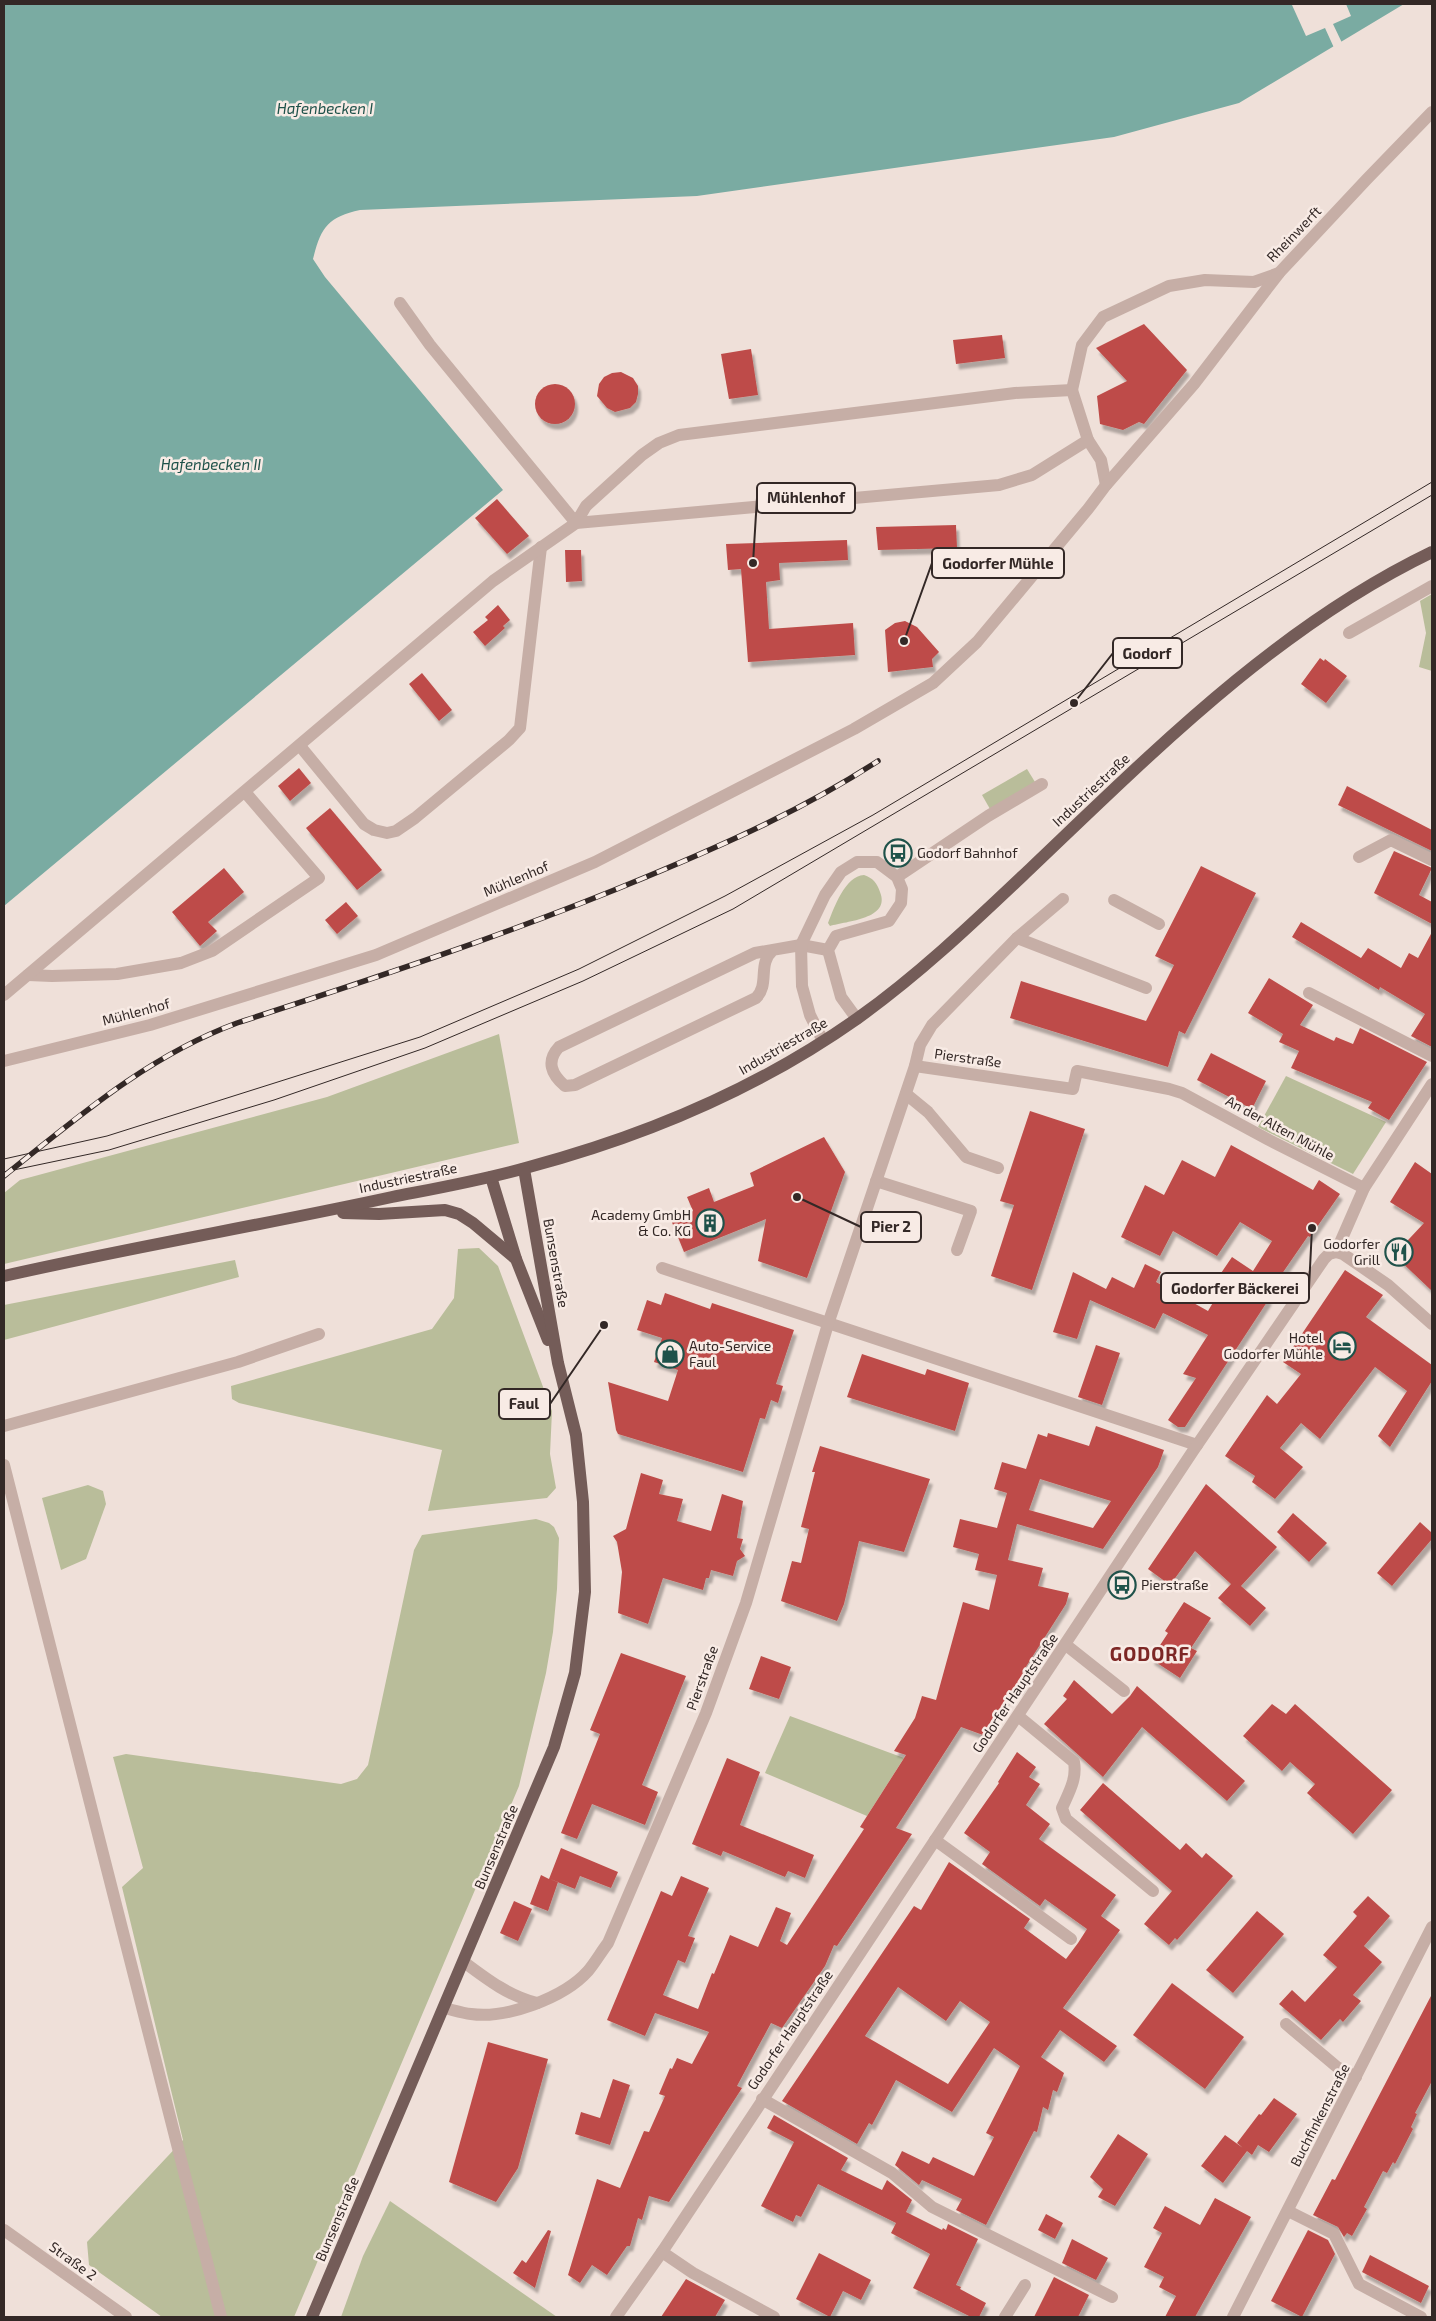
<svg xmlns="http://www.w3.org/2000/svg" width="1436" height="2321" font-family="'Exo 2',sans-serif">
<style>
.green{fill:#b9bd9a}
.water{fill:#7aaba2}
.pier{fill:#efe0d9}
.building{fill:#be4c48;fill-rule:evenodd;filter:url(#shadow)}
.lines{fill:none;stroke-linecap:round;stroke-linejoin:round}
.minor{stroke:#c6aea6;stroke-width:12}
.major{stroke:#745c58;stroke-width:12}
.tram{stroke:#332826;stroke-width:1}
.rail-casing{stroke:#332826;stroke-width:5.5}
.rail{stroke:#f8ebe5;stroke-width:4;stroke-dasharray:11;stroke-linecap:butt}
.labels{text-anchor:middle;stroke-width:5;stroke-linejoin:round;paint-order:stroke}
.street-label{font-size:14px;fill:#332826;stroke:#f8ebe5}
.poi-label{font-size:14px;fill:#332826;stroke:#f8ebe5;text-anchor:start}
.water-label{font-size:15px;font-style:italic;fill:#1f524a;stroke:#f8ebe5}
.district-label{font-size:19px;font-weight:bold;letter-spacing:1px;fill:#7d2725;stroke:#f8ebe5}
.leader{fill:none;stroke:#332826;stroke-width:2}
.callout-dot{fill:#332826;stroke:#f8ebe5;stroke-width:2}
.callout{fill:#f8ebe5;stroke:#332826;stroke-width:2}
.callout-label{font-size:15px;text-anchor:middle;font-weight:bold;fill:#332826}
</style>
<defs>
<filter id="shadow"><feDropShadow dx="3" dy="5.5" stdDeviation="1" flood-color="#0004"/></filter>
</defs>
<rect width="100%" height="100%" fill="#efe0d9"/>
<!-- green -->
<g class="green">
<path d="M1432,594V671L1419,667L1426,633L1420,601Z"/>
<path d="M1027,769L1035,782L990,809L982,795Z"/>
<path d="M864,875C873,878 877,883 880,892C891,919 847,921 830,926L828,923C834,908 845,876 864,875Z"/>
<path d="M499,1034L519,1143L4,1264V1193L20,1180L327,1097Z"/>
<path d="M1286,1076L1386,1122L1353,1174L1258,1127Z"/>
<path d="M479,1248L498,1266L552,1411L550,1454L556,1488L547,1498L428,1511L442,1450L239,1403L232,1399L231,1386L432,1329L454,1298L458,1249Z"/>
<path d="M235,1260L239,1277L4,1340V1305Z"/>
<path d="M88,1485L103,1491L106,1504L86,1559L61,1570L42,1498Z"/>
<path d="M536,1519L549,1523L554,1527L559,1538L557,1589L553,1632L546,1673L519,1786L294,2317H162L89,2265L87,2242L183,2140L122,1887L143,1868L113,1757L126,1754L341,1784L357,1779L368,1765L414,1550L422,1535Z"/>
<path d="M790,1716L904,1758L867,1816L765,1773Z"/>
<path d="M390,2201L557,2317H341L363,2256Z"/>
</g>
<!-- water -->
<path class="water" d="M4,4H1404L1239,103L1114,137L697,196L360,210C328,217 321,227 313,259L325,277L503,490L4,906Z"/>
<!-- pier -->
<path class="pier" d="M1296,4H1346L1351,16L1333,24L1343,45L1335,50L1325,28L1306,36L1292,5Z"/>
<!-- building -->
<g class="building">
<path d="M1144,324L1187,370L1144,424L1139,422L1123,430L1100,424L1097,396L1127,381L1096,348Z"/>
<path d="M1002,335L1005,358L956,364L953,340Z"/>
<path d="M751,349L758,395L729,399L721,354Z"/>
<path d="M621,372L633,378L638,386V394L636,402L630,408L615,412L607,408L597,396L599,384L604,377L612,373Z"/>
<circle cx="555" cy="404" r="20"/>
<path d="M497,499L529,536L507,554L475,518Z"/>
<path d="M956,525L957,548L878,550L876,527Z"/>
<path d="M847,540L848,560L779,563L780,580L766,582L769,629L853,623L855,655L748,662L741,569L728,570L726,544Z"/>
<path d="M565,550H581L582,581L566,582Z"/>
<path d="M498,605L510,620L503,626L505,628L485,646L473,632L488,620L485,617Z"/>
<path d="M905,621L917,627L939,652L932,659L933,667L888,672L885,630L895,623Z"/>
<path d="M1320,658L1324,661L1325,659L1347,676L1326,703L1301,684Z"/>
<path d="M422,673L452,710L439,721L409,684Z"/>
<path d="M299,768L311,783L290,801L278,786Z"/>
<path d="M1347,786L1432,830V851L1338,805Z"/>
<path d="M330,808L382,870L357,890L306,828Z"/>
<path d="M1394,851L1432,868L1419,895L1432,902V924L1374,893Z"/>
<path d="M1201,866L1256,893L1185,1034L1179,1031L1168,1067L1010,1018L1021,981L1146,1021L1174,965L1155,956Z"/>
<path d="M224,868L244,892L208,922L217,931L200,946L172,912Z"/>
<path d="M346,902L358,916L337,934L325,920Z"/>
<path d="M1301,922L1361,958L1368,948L1401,968L1409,953L1418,958L1432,932V1047L1411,1036L1425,1014L1380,987L1379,990L1292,937Z"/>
<path d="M1269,978L1313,1005L1300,1025L1334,1041L1336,1037L1353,1044L1360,1028L1427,1062L1389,1120L1368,1108L1372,1102L1291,1068L1299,1051L1279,1042L1283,1034L1248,1013Z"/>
<path d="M1211,1053L1266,1081L1252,1109L1197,1080Z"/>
<path d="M1030,1111L1085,1129L1032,1290L991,1276L1014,1205L1000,1201Z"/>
<path d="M824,1137L845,1172L807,1278L758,1261L766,1219L684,1252L671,1220L693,1211L687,1197L709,1188L714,1202L754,1186L750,1173Z"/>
<path d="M1231,1145L1313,1190L1319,1180L1340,1194L1310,1237L1308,1236L1266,1297L1269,1299L1185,1427H1178L1168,1420L1196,1378L1183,1374L1208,1335L1163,1313L1155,1329L1090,1300L1077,1339L1053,1332L1073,1272L1106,1289L1112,1277L1134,1288L1145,1264L1161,1272L1156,1282L1208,1311L1224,1284L1217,1279L1232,1257L1253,1271L1272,1241L1240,1222L1217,1256L1173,1231L1160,1256L1121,1237L1145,1185L1164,1195L1182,1160L1215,1177Z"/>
<path d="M1415,1162L1432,1174V1291L1394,1255L1424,1223L1390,1202Z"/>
<path d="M1345,1270L1383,1295L1366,1317L1432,1365V1381L1390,1447L1378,1436L1407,1391L1375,1367L1320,1439L1301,1423L1280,1448L1303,1467L1275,1499L1252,1482L1255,1476L1225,1456L1267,1395L1277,1404L1301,1374L1283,1362Z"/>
<path d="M665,1293L710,1309L712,1303L794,1330L776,1384L783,1386L778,1403L771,1400L765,1419L760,1418L743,1472L618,1434L616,1430L608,1382L668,1401L678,1370L654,1362L662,1338L637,1330L647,1300L661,1305Z"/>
<path d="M1096,1345L1120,1353L1102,1405L1078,1397Z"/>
<path d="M862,1354L925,1375L927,1369L969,1383L955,1431L847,1397Z"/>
<path d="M1096,1426L1164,1450L1158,1467L1103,1549L1017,1524L1008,1560L1043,1568L1038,1586L1069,1593L1066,1604L1022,1673L1027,1676L1019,1690L1014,1687L983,1735L961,1727L896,1828L912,1834L837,1946L834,1945L825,1966L782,2028L771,2023L737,2086L742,2088L669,2202L649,2196L642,2220L638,2218L630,2246H627L607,2275L592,2265L580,2283L568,2275L597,2179L620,2188L644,2131L649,2132L665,2096L659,2094L670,2068L672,2069L677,2058L692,2064L709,2032L655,2013L645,2036L607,2020L661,1891L672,1896L681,1876L709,1888L688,1936L695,1938L685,1963L678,1960L663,1995L698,2009L712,1973L714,1974L730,1935L758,1947L776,1907L791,1913L780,1941L787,1945L864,1829L860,1827L906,1755L894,1751L915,1718L922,1696L936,1700L963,1602L989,1610L997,1575L975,1570L979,1554L953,1547L960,1519L997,1528L1007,1493L994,1489L1002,1462L1026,1469L1038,1434L1047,1437L1048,1433L1089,1446ZM1040,1479L1075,1490L1111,1501L1093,1528L1029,1510Z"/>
<path d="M820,1446L930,1479L904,1552L859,1541L844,1604L837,1621L781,1601L792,1561L801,1563L809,1529L801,1527L815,1472H812Z"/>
<path d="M641,1473L663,1480L659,1494L683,1499L677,1521L711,1531L722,1494L743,1501L737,1538L743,1539L740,1549L745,1556L737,1561L733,1576L711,1570L709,1578H706L703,1590L663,1578L648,1624L618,1613L622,1572L617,1542L613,1536L626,1529Z"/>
<path d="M1206,1484L1277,1547L1241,1586L1266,1608L1250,1626L1218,1598L1231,1584L1195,1551L1170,1585L1148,1569Z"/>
<path d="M1293,1513L1327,1543L1309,1562L1277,1532Z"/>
<path d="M1420,1522L1432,1533V1539L1392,1586L1377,1573Z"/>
<path d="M1184,1602L1211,1618L1191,1648L1197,1651L1180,1678L1151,1659L1168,1633L1165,1631Z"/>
<path d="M621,1653L686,1676L642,1785L658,1792L645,1825L592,1804L577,1839L561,1833L600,1734L590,1730Z"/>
<path d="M761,1656L791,1667L779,1699L749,1689Z"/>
<path d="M1074,1680L1112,1714L1130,1696L1137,1686L1245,1781L1227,1801L1142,1727L1103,1777L1044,1724L1067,1699L1063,1696Z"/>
<path d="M1272,1704L1286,1714L1295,1704L1392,1790L1353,1834L1307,1793L1315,1784L1290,1762L1282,1771L1243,1736Z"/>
<path d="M1017,1752L1036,1767L1029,1777L1040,1784L1026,1805L1050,1824L1039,1839L1116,1895L1101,1916L1120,1930L1063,2008L1117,2046L1104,2062L1060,2030L1041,2057L1064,2073L1057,2092L1053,2090L1048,2110L1043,2107L1037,2132L1034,2131L986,2225L956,2210L962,2199L922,2180L919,2185L895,2165L902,2151L929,2164L933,2157L974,2176L994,2137L986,2133L1020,2066L994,2048L952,2112L896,2080L872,2125L869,2123L857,2144L782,2101L914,1906L921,1910L949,1862L1030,1919L1024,1928L1066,1959L1078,1943L1087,1929L1045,1899L1040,1906L982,1864L990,1852L964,1833L999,1783L998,1782ZM898,1987L946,2021L960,2001L990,2022L948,2084L865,2036Z"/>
<path d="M727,1758L760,1772L740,1825L814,1855L805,1878L788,1871L785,1877L723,1851L721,1856L692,1844Z"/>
<path d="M1103,1783L1180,1850L1186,1843L1202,1858L1206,1853L1233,1876L1177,1940L1175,1938L1169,1945L1144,1924L1172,1891L1080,1810Z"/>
<path d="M561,1848L618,1872L611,1888L580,1876L575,1889L550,1879L558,1882L548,1911L530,1904L541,1875L549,1879Z"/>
<path d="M1368,1896L1390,1916L1364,1946L1382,1962L1353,1995L1361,2001L1343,2022L1340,2019L1321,2040L1279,2004L1292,1990L1305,2002L1337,1967L1323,1955L1357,1916L1353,1912Z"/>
<path d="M514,1901L532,1909L518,1941L500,1933Z"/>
<path d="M1257,1911L1284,1934L1233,1993L1206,1970Z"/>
<path d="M1172,1983L1244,2037L1205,2089L1133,2035Z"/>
<path d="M1432,1994V2081L1415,2113L1417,2114L1411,2127L1413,2129L1395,2164L1393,2162L1387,2173L1383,2171L1364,2207L1367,2209L1352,2236L1347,2233L1344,2237L1338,2227L1313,2215L1332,2179L1335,2180Z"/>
<path d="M488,2042L548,2059L518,2168L496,2202L449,2182Z"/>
<path d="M613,2079L630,2085L610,2145L575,2134L581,2112L600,2118Z"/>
<path d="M1274,2098L1297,2114L1269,2152L1258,2145L1252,2155L1247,2151L1223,2183L1201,2166L1225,2135L1243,2148L1237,2143L1259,2114L1261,2115Z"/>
<path d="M774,2115L848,2158L841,2170L882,2190L887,2180L912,2200L906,2212L942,2230L943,2228L946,2230L948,2224L978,2239L956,2285L961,2287L960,2289L986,2303L979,2317H971L913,2288L930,2254L891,2233L896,2223L818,2184L801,2217L796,2215L793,2222L761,2206L794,2142L767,2128Z"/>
<path d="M1118,2134L1148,2154L1115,2206L1098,2197L1103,2189L1090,2177Z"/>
<path d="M1215,2198L1251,2217L1195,2317H1165L1176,2296L1159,2287L1164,2277L1144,2267L1162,2233L1153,2228L1165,2206L1200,2225Z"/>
<path d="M1046,2214L1063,2223L1055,2239L1038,2230Z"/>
<path d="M548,2230L551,2231L535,2288L513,2273L522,2260L526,2263Z"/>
<path d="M1308,2230L1328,2240L1335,2254L1302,2317L1271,2301Z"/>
<path d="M1072,2239L1108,2258L1096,2280L1062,2263Z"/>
<path d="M819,2253L871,2280L861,2300L843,2291L830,2317L796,2299Z"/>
<path d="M1370,2255L1429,2286L1421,2303L1362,2272Z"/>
<path d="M1054,2277L1089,2295L1078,2317H1034Z"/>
<path d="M686,2279L725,2300L715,2317H661Z"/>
</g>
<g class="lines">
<!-- minor -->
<g class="minor">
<path d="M400,303L430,345L576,523L586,506L642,455L659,443L679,435L1015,393L1072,390L1088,440"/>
<path d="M1072,390L1082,345L1103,317L1169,286L1205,280L1254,282L1279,273L1367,179L1432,112"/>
<path d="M1349,633L1432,586"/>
<path d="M300,746L364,824L374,830L387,833L396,831L415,818L509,740L520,728L541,547"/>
<path d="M1359,857L1391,840L1432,860"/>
<path d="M897,877L988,816L1042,784"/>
<path d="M1114,900L1159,924"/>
<path d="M1017,938L1146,988"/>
<path d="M773,950C757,964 770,984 756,998L575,1085L565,1086C551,1074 546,1061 559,1047L755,953L801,945L828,950"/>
<path d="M28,975L52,976L117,974L181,963L212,951L319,878L245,792"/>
<path d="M1309,993L1432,1056"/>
<path d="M4,995L493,581L576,523L999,485L1032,475L1088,440L1101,460L1106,485"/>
<path d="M823,1041L810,1015L802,986L801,945L825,895L841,872L857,862H877L897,877L902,889L901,903L889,921L836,936L828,950L841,997L857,1019"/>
<path d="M4,1061L150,1025L376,955L595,862L854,729L933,683L977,642L1088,509L1106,485L1194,384L1279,273"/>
<path d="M915,1066L1073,1089L1077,1071L1169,1089L1182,1093L1269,1140L1364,1188"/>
<path d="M906,1094L928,1112L966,1157L998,1168"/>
<path d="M876,1181L971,1211L957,1250"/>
<path d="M1336,1252L1343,1254L1388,1285L1432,1324"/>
<path d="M662,1268L1197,1445"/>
<path d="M4,1426L238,1362L319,1334"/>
<path d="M4,1465L221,2317"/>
<path d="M1066,1645L1124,1691"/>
<path d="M1018,1716L1074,1762C1077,1779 1069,1792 1062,1808L1066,1819L1153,1891"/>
<path d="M935,1840L1071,1939"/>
<path d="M464,1962C488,1980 509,1996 537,2003"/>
<path d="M444,2008C453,2010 462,2013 471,2014C506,2019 564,1998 588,1971C595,1963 601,1952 608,1943L706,1713L746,1603L828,1324L915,1066L920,1045L932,1025L1017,938L1063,899"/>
<path d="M1286,2024L1337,2067L1356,2077"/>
<path d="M762,2099L892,2173L932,2207L1112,2297"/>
<path d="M1288,2211L1334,2234L1359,2284L1421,2317"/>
<path d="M4,2230L126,2317"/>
<path d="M662,2252L693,2273L774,2317"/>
<path d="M616,2317L662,2252L1193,1451L1324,1259L1329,1254L1336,1252L1364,1188L1432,1084"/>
<path d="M1005,2317L1025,2285"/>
<path d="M1233,2317L1432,1927"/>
</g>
<!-- major -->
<g class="major">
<path d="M491,1177L516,1259L548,1340"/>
<path d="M343,1213L379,1214L445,1210L459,1214L473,1223L516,1259"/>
<path d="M4,1276C132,1247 263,1225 392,1197C438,1188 484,1180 529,1167C645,1136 759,1088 858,1018C921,973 976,920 1032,867C1155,750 1278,626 1432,552"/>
<path d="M312,2317L554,1747L575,1673L585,1592L583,1502L576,1435L558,1363L524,1169"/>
</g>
<!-- tram -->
<g class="tram">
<path d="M4,1159L107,1136L420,1037L579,969L725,896L873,815L1432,482"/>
<path d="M4,1172L109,1150L274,1100L425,1048L583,981L733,909L1432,495"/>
</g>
<!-- rail casing -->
<g class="rail-casing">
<path id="rail" d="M4,1176C78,1117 148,1056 237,1023C375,978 512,933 646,877C728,843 804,809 878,761"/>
</g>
<!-- rail -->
<use href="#rail" class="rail"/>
</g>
<!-- icons -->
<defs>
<g id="bus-ring" transform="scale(1.4375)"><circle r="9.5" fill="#f8ebe5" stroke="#1f524a" stroke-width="1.5"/><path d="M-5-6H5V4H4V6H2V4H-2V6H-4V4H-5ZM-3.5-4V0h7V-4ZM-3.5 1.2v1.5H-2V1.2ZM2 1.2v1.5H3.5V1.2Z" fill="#1f524a"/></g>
<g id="building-ring" transform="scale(1.4375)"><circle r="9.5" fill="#f8ebe5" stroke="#1f524a" stroke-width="1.5"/><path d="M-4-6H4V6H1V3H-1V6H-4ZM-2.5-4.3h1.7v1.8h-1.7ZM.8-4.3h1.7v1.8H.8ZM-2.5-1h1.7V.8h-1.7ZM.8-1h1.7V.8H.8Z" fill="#1f524a"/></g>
<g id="restaurant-ring" transform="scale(1.4375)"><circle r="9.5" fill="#f8ebe5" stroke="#1f524a" stroke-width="1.5"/><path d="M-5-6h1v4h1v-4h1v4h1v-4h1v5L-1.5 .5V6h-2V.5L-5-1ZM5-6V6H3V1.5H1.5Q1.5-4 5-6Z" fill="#1f524a"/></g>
<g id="hotel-ring" transform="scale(1.4375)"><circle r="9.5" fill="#f8ebe5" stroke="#1f524a" stroke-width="1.5"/><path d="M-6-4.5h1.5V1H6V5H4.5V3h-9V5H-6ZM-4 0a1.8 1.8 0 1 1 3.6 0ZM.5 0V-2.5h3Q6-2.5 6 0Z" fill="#1f524a"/></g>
<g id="shop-ring" transform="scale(1.4375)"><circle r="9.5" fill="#f8ebe5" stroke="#1f524a" stroke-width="1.5"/><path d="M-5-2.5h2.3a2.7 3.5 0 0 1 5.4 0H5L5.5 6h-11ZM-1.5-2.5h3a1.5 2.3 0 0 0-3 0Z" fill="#1f524a"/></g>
</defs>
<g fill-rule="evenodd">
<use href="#bus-ring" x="898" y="853"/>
<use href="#building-ring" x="710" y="1223"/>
<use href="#restaurant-ring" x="1399" y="1252"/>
<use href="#hotel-ring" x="1342" y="1346"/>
<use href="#shop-ring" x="670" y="1354"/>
<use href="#bus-ring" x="1122" y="1585"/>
</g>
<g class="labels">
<!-- street labels -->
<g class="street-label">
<text transform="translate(1294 234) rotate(-46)" y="5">Rheinwerft</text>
<text transform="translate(1091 790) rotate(-43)" y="5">Industriestraße</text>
<text transform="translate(516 879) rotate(-23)" y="5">Mühlenhof</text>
<text transform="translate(136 1012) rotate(-15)" y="5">Mühlenhof</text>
<text transform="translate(783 1046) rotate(-30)" y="5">Industriestraße</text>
<text transform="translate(968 1058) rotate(8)" y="5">Pierstraße</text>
<text transform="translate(1280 1128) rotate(28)" y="5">An der Alten Mühle</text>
<text transform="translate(408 1178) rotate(-12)" y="5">Industriestraße</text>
<text transform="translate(556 1263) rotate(80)" y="5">Bunsenstraße</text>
<text transform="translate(702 1678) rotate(-70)" y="5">Pierstraße</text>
<text transform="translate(1015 1693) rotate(-56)" y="5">Godorfer Hauptstraße</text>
<text transform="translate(496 1847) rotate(-67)" y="5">Bunsenstraße</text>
<text transform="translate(790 2030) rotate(-56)" y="5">Godorfer Hauptstraße</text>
<text transform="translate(1320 2115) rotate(-63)" y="5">Buchfinkenstraße</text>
<text transform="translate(337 2219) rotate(-67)" y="5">Bunsenstraße</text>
<text transform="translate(73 2261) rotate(36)" y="5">Straße 2</text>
</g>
<!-- poi labels -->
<g class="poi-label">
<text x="917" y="858">Godorf Bahnhof</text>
<text x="691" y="1220" text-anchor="end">Academy GmbH<tspan x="691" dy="16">&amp; Co. KG</tspan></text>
<text x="1380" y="1249" text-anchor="end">Godorfer<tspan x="1380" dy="16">Grill</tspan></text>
<text x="1323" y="1343" text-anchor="end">Hotel<tspan x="1323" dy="16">Godorfer Mühle</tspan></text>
<text x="689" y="1351">Auto-Service<tspan x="689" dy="16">Faul</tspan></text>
<text x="1141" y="1590">Pierstraße</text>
</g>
<!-- water labels -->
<g class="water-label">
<text x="325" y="114">Hafenbecken I</text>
<text x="211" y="470">Hafenbecken II</text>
</g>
<!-- district labels -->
<g class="district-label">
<text x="1150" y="1661">GODORF</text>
</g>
</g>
<!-- callouts -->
<path class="leader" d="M753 563L757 498M904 641L932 563M1074 703L1113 653M797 1197L861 1227M1312 1228L1309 1288M604 1325L550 1404"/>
<g class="callout-dot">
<circle cx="753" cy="563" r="5"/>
<circle cx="904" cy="641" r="5"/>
<circle cx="1074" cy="703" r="5"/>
<circle cx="797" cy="1197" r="5"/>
<circle cx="1312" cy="1228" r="5"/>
<circle cx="604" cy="1325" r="5"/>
</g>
<g class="callout">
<rect x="757" y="483" width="98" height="30" rx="5"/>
<rect x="932" y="548" width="132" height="30" rx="5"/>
<rect x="1113" y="638" width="69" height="30" rx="5"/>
<rect x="861" y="1212" width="60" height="30" rx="5"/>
<rect x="1161" y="1273" width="148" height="30" rx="5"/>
<rect x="499" y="1389" width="51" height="30" rx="5"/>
</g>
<g class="callout-label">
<text x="806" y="503">Mühlenhof</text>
<text x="998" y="569">Godorfer Mühle</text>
<text x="1147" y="659">Godorf</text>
<text x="891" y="1232">Pier 2</text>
<text x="1235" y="1294">Godorfer Bäckerei</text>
<text x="524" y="1409">Faul</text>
</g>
<!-- border -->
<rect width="1436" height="2321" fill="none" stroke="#332826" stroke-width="10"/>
</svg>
